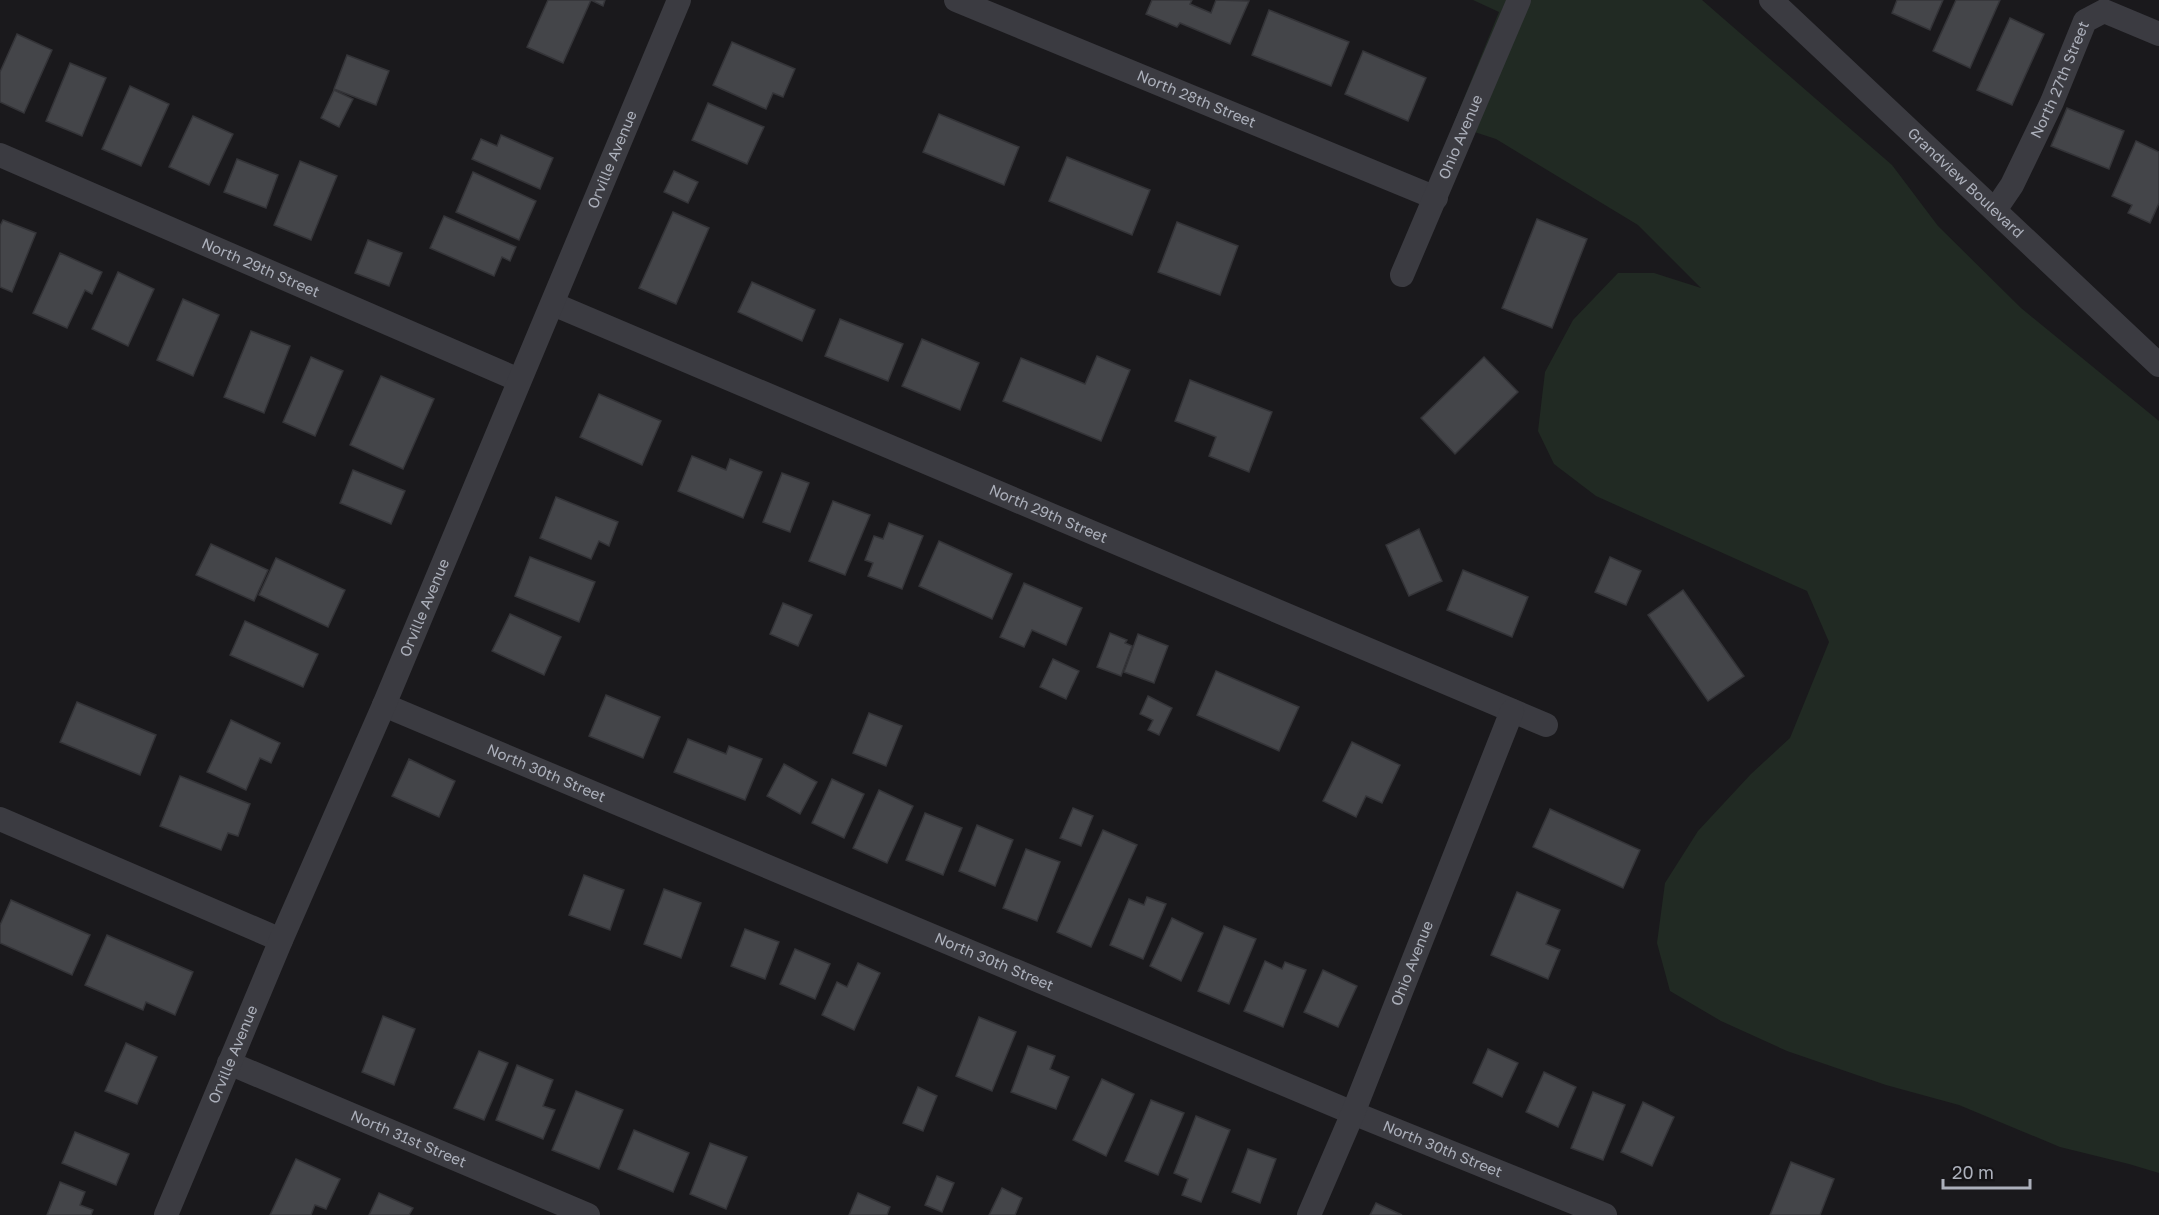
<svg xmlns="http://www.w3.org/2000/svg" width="2159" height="1215" font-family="'Golos Text',sans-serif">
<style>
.green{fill:#212a23}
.building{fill:#444549;stroke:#343438;stroke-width:1.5}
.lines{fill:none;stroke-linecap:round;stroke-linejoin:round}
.street{stroke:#3b3b41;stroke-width:24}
.labels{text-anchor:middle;stroke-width:5;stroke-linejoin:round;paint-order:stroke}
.street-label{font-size:15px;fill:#acb0bb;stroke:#151417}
</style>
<rect width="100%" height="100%" fill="#1a191c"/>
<!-- green -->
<path class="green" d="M1473,0H1702L1892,165L1938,226L2021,308L2159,421V1173L2129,1164L2060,1147L1959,1105L1886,1085L1787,1051L1721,1021L1670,991L1657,943L1665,883L1698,831L1751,774L1790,738L1829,642L1807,591L1596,496L1554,464L1538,431L1545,372L1573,320L1618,273H1654L1701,288L1638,225L1496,139L1453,125L1499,12Z"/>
<!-- building -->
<g class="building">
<path d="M548,0H605L603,6L591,0L563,63L527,47Z"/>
<path d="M1152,0H1192L1190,4L1211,13L1216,0L1249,1L1230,44L1180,23L1177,27L1146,14Z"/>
<path d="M1897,0H1943L1930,30L1892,13Z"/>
<path d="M1956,0H2000L1970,68L1933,51Z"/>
<path d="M1269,10L1349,42L1331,86L1252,55Z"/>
<path d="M2010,18L2044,34L2012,105L1977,90Z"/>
<path d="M17,34L52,50L24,113L0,102V72Z"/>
<path d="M732,42L795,69L783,97L773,93L766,109L713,85Z"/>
<path d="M1363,51L1426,78L1408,121L1345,94Z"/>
<path d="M347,55L389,71L376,105L334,89Z"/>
<path d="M70,63L106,78L82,136L46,121Z"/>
<path d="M130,86L169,104L141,166L102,149Z"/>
<path d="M334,90L353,99L339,127L321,118Z"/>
<path d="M708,103L764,127L747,164L692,140Z"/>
<path d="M2067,108L2124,131L2109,169L2051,146Z"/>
<path d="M939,114L1019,147L1004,185L923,152Z"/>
<path d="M193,116L233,134L209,185L169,167Z"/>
<path d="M501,135L553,158L540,189L472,159L481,139L497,146Z"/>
<path d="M2136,141L2159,152V203L2150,223L2128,213L2132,205L2112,196Z"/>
<path d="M1067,157L1150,190L1132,235L1049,201Z"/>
<path d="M237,159L278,175L266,208L224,192Z"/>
<path d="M300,161L337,176L311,240L274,225Z"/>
<path d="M674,171L698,182L688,203L664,192Z"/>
<path d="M473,172L536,201L519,240L456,212Z"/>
<path d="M673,212L709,228L676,304L639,288Z"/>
<path d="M444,216L516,247L510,261L502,257L494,276L430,248Z"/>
<path d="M1537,219L1587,239L1552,328L1502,308Z"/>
<path d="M3,220L36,233L12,292L0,287V226Z"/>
<path d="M1177,222L1238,246L1220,295L1158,272Z"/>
<path d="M368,240L402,253L389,286L355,273Z"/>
<path d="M60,253L102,272L92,294L85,290L67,328L33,313Z"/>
<path d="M118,272L154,289L128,346L92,329Z"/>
<path d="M752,282L815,310L802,341L738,312Z"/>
<path d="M183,299L219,315L193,376L157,360Z"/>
<path d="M840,319L903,344L888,381L825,356Z"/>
<path d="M251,331L290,346L264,413L224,397Z"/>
<path d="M922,339L979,363L960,410L902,386Z"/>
<path d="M1097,356L1130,370L1101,441L1003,401L1021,358L1085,384Z"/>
<path d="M311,357L343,371L315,436L283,422Z"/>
<path d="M1484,357L1518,392L1455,454L1421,418Z"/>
<path d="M381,376L434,399L403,469L350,445Z"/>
<path d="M1190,380L1272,412L1249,472L1209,456L1216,437L1175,421Z"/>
<path d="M599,394L661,421L642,465L580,437Z"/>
<path d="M692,456L726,470L730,459L762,472L743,518L678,491Z"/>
<path d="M353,470L405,491L391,524L340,503Z"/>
<path d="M782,473L809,483L790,532L763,522Z"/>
<path d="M556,497L618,522L609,546L599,541L591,559L540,538Z"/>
<path d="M833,501L870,515L845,575L809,561Z"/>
<path d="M889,523L923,536L902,589L868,576L873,563L865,560L874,536L883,539Z"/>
<path d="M1419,529L1442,581L1409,596L1386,545Z"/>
<path d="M939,541L1012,574L992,619L919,586Z"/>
<path d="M211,544L268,570L254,601L196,575Z"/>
<path d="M530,557L595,582L579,622L515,596Z"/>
<path d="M1610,557L1641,571L1626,605L1595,592Z"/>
<path d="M276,558L345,590L328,627L259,595Z"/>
<path d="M1463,570L1528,597L1512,637L1447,610Z"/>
<path d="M1024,583L1082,608L1066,645L1032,630L1024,647L1000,637Z"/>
<path d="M1683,590L1744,676L1708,701L1648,615Z"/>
<path d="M783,603L812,615L798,646L770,634Z"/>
<path d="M510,614L561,637L544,675L492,651Z"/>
<path d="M245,621L318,654L303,687L230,655Z"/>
<path d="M1110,633L1127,640L1125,643L1132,646L1121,676L1097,667Z"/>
<path d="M1138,634L1168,646L1154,683L1124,672Z"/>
<path d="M1053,659L1079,671L1066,699L1040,687Z"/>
<path d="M1216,671L1299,707L1279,751L1197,715Z"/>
<path d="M606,695L660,717L643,758L589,736Z"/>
<path d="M1148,696L1172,708L1159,735L1148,730L1153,720L1140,714Z"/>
<path d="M77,702L156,735L140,775L60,742Z"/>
<path d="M869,713L902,726L886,766L853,753Z"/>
<path d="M231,720L280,743L271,763L260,758L246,790L207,772Z"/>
<path d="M688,739L726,754L729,746L762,759L745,800L674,772Z"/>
<path d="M1352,742L1400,765L1382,803L1366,796L1356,817L1323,801Z"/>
<path d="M409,759L455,781L439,817L392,796Z"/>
<path d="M784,764L817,782L800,814L767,796Z"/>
<path d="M180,776L250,804L238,836L228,833L221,850L160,826Z"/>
<path d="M832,779L864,794L844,838L812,823Z"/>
<path d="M879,790L913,806L887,863L853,848Z"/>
<path d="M1073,808L1093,816L1081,846L1060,838Z"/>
<path d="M1550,809L1640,850L1623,888L1533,847Z"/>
<path d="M925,813L962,828L943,875L906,860Z"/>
<path d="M977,825L1013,840L995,886L959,871Z"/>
<path d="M1103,830L1137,845L1091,947L1057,932Z"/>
<path d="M1026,849L1060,862L1037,921L1003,908Z"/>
<path d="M584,875L624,890L610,930L569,915Z"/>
<path d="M664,889L701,903L681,958L644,944Z"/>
<path d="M1517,892L1560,910L1546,944L1560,950L1548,979L1491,955Z"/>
<path d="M1147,897L1166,904L1143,959L1110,945L1129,899L1144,905Z"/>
<path d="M11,900L90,935L72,975L0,943V925Z"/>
<path d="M1172,918L1203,933L1181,981L1150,966Z"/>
<path d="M1224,926L1256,939L1229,1004L1198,991Z"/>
<path d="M745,929L779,942L765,979L731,966Z"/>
<path d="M107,935L193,972L175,1015L146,1002L143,1010L85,985Z"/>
<path d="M795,949L830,964L815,999L780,984Z"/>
<path d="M1265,961L1282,969L1285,962L1306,970L1283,1027L1244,1011Z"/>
<path d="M858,963L880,973L854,1030L822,1015L837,982L847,987Z"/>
<path d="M1323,970L1357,986L1338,1027L1304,1012Z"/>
<path d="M383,1016L415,1029L394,1085L362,1072Z"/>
<path d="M979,1017L1016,1032L992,1091L956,1076Z"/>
<path d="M126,1043L157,1057L137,1104L105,1091Z"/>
<path d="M1028,1046L1055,1056L1050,1069L1069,1077L1056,1109L1011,1092Z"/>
<path d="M1488,1049L1518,1063L1502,1097L1473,1083Z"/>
<path d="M479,1051L508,1063L484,1120L454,1108Z"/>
<path d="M517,1065L553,1080L543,1106L555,1110L543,1139L496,1120Z"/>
<path d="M1544,1072L1576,1087L1558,1127L1526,1112Z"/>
<path d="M1102,1079L1134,1094L1106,1156L1073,1140Z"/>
<path d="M918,1087L937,1096L923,1131L903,1123Z"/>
<path d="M576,1091L623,1110L599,1169L552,1150Z"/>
<path d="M1593,1092L1625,1105L1603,1160L1571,1148Z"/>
<path d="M1151,1100L1184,1113L1158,1175L1125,1161Z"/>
<path d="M1643,1102L1674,1117L1652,1166L1621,1152Z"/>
<path d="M1196,1116L1230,1130L1201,1202L1182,1195L1188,1179L1174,1173Z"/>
<path d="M634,1130L689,1153L673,1192L618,1169Z"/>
<path d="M75,1132L129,1154L116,1185L62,1163Z"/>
<path d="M710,1143L747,1157L726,1209L690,1194Z"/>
<path d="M1248,1149L1276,1159L1260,1203L1232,1192Z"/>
<path d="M296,1159L340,1179L326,1209L315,1205L311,1215H270Z"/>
<path d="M1791,1162L1834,1179L1820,1215H1770Z"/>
<path d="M937,1176L954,1183L942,1212L925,1205Z"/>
<path d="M60,1182L85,1192L80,1205L93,1210L91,1215H47Z"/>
<path d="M1002,1188L1022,1198L1015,1215H989Z"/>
<path d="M379,1193L413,1208L409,1215H369Z"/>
<path d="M858,1193L890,1207L887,1215H849Z"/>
<path d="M1376,1203L1402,1215H1370Z"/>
</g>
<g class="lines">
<!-- street -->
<g class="street">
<path id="s1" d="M956,0L1436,198"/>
<path id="s2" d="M1771,0L2159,365"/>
<path id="s3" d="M0,155L519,380"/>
<path id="s4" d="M1995,210L2012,185L2052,102L2085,21L2104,11L2159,34"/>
<path id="s5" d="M1402,275L1519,0"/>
<path id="s6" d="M553,304L1546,725"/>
<path id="s7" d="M384,705L1353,1113L1605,1215"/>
<path d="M0,819L281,940"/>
<path id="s8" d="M229,1063L588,1215"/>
<path id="s9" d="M166,1215L281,940L384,705L679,0"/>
<path id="s10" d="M1309,1215L1353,1113L1512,711"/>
</g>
</g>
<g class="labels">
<!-- street labels -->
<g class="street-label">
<text dy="5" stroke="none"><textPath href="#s4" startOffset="146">North 27th Street</textPath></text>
<text dy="5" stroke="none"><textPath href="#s1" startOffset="260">North 28th Street</textPath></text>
<text dy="5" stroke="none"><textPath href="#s5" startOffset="150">Ohio Avenue</textPath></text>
<text dy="5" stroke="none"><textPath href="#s9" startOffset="1146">Orville Avenue</textPath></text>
<text dy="5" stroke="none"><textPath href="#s2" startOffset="267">Grandview Boulevard</textPath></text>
<text dy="5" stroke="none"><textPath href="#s3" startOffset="284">North 29th Street</textPath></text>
<text dy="5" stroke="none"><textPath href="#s6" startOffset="538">North 29th Street</textPath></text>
<text dy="5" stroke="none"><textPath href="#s9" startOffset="660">Orville Avenue</textPath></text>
<text dy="5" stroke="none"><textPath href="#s7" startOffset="176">North 30th Street</textPath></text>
<text dy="5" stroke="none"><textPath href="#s7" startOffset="662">North 30th Street</textPath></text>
<text dy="5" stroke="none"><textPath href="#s10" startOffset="272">Ohio Avenue</textPath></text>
<text dy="5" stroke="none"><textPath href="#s9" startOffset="174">Orville Avenue</textPath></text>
<text dy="5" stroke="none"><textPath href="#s8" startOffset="195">North 31st Street</textPath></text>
<text dy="5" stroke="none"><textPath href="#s7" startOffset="1148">North 30th Street</textPath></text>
</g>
</g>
<!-- scale -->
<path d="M1943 1179v9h87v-9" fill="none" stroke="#acb0bb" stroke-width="3"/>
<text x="1952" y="1179" font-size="18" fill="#acb0bb" stroke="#151417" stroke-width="4.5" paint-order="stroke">20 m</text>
</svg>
